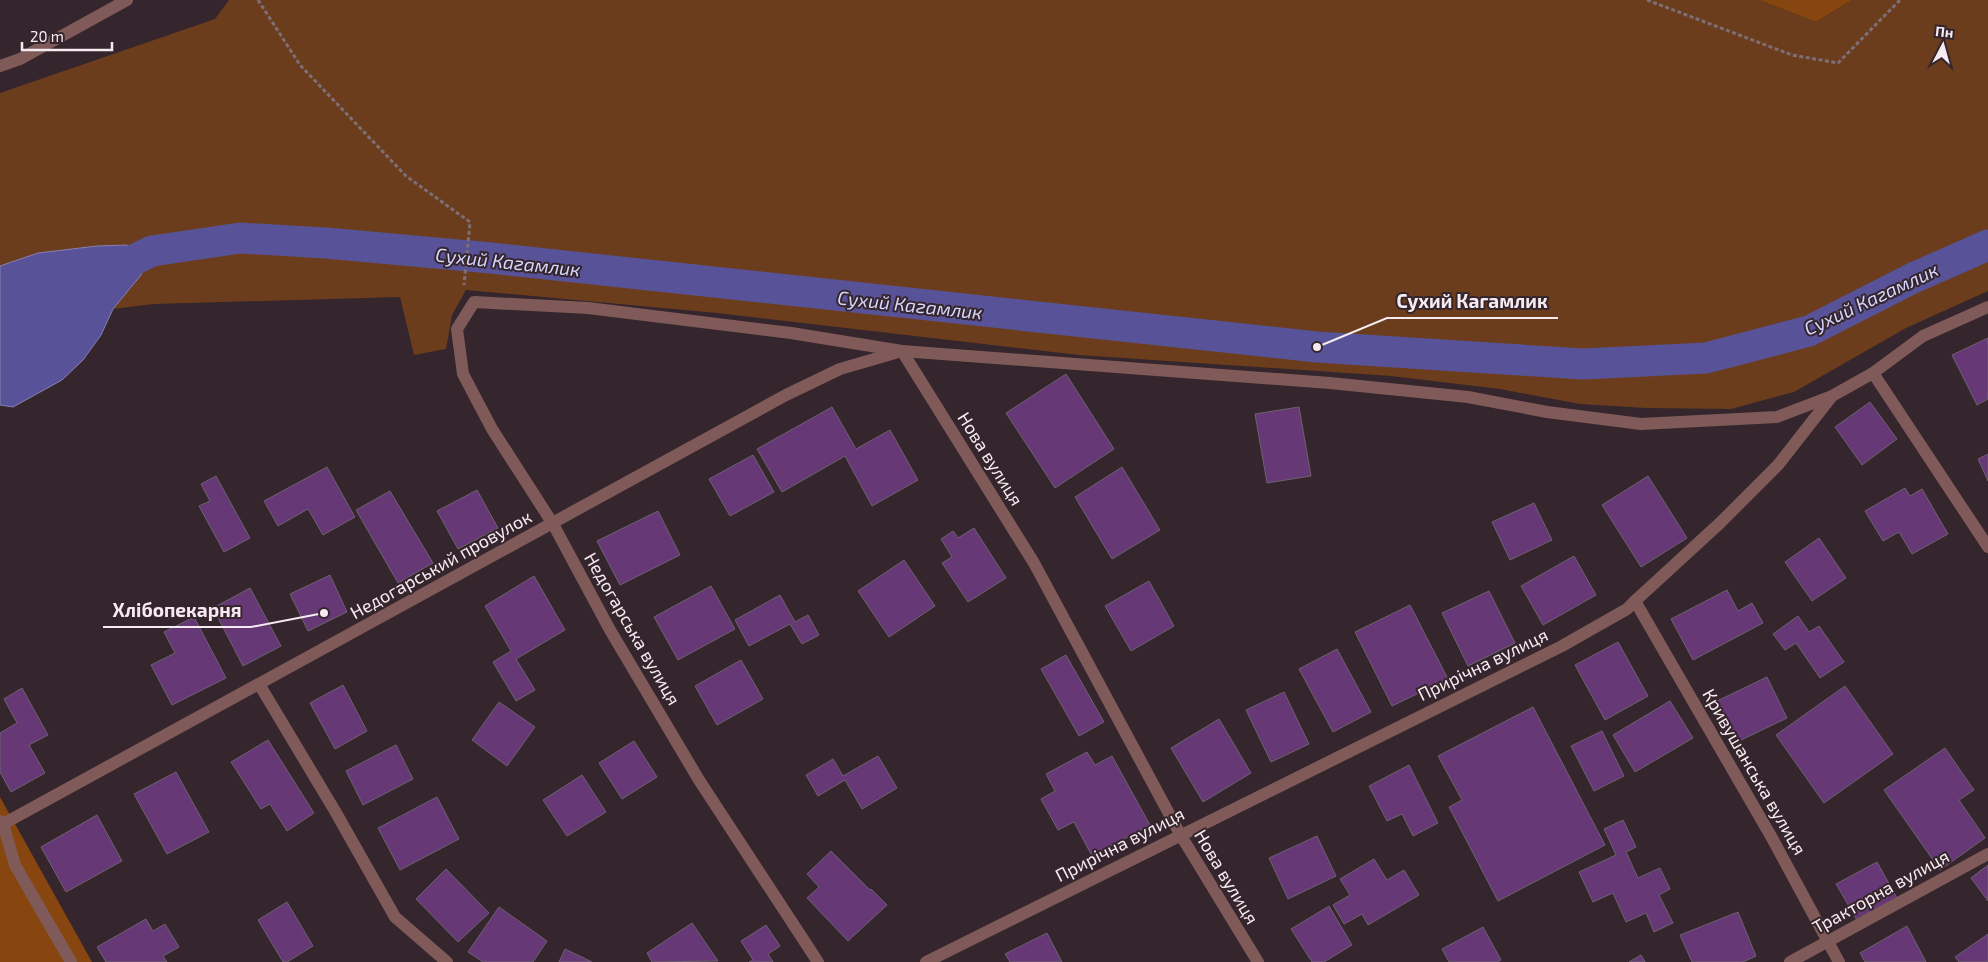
<svg xmlns="http://www.w3.org/2000/svg" width="1988" height="962" font-family="'Exo 2',sans-serif">
<style>
.green{fill:#6b3d1c}
.forest{fill:#87460f}
.water{fill:#585398;stroke:#8781b2}
.lines{fill:none;stroke-linecap:round;stroke-linejoin:round}
.canal{stroke:#585398;stroke-width:31}
.building{fill:#663875;stroke:#6d6271}
.path{stroke:#7d6f75;stroke-width:3;stroke-dasharray:4 2.5;stroke-linecap:butt}
.street{stroke:#7f5a58;stroke-width:12}
.labels{text-anchor:middle;stroke-width:4;stroke-linejoin:round;paint-order:stroke}
.street-label{font-size:18px;fill:#f6ebf0;stroke:#35252c}
.water-label{font-size:19px;font-style:italic;fill:#d5d6fe;stroke:#35252c}
.leader{fill:none;stroke:#f6ebf0;stroke-width:2}
.callout-dot{fill:#f6ebf0;stroke:#35252c;stroke-width:2}
.callout-label{font-size:19px;text-anchor:middle;font-weight:bold;fill:#f6ebf0;stroke:#35252c;stroke-width:4;stroke-linejoin:round;paint-order:stroke}
</style>
<rect width="100%" height="100%" fill="#35252c"/>
<!-- green -->
<path class="green" d="M229,0H1759L1816,22L1852,0H1988V291L1906,328L1794,392L1731,409L1646,408L1580,404L1500,389L1391,376L1079,355L717,313L466,290L452,315L446,349L414,355L400,297L153,304L113,309L141,275L148,254L126,245L97,246L38,253L0,266V93L215,19Z"/>
<!-- forest -->
<g class="forest">
<path d="M1759,0H1852L1816,22Z"/>
<path d="M0,797L92,962H0Z"/>
</g>
<!-- water -->
<path class="water" d="M126,245L147,252L148,259L141,275L113,309L101,335L83,360L62,380L13,407L0,405V266L38,253L97,246Z"/>
<g class="lines">
<!-- canal -->
<path class="canal" d="M115,269L152,251L240,238L326,243L491,258L1317,347L1583,364L1706,358L1809,331L1913,278L1988,245"/>
</g>
<!-- building -->
<g class="building">
<path d="M1988,338V399L1977,405L1952,355Z"/>
<path d="M1066,374L1114,449L1055,488L1006,413Z"/>
<path d="M1870,402L1897,439L1862,465L1835,427Z"/>
<path d="M832,407L856,449L890,430L918,480L872,506L845,456L782,492L757,449Z"/>
<path d="M1299,407L1311,476L1267,483L1255,414Z"/>
<path d="M1988,454V481L1978,459Z"/>
<path d="M753,455L774,492L730,516L709,479Z"/>
<path d="M327,467L355,517L323,535L308,509L278,526L264,501Z"/>
<path d="M1122,467L1160,530L1112,559L1075,497Z"/>
<path d="M216,476L250,538L224,552L199,506L210,501L201,484Z"/>
<path d="M1648,476L1687,538L1641,567L1602,505Z"/>
<path d="M1905,488L1910,496L1922,489L1948,534L1912,554L1899,532L1883,541L1865,511Z"/>
<path d="M477,490L498,528L458,549L437,511Z"/>
<path d="M390,491L433,563L398,583L356,510Z"/>
<path d="M1534,503L1552,540L1510,560L1492,522Z"/>
<path d="M658,511L680,555L620,585L597,541Z"/>
<path d="M974,528L1006,578L968,602L942,563L952,557L941,539L953,531L958,538Z"/>
<path d="M1819,538L1846,578L1812,601L1785,562Z"/>
<path d="M1574,556L1596,595L1543,625L1521,586Z"/>
<path d="M904,560L935,606L889,637L858,591Z"/>
<path d="M330,575L347,612L308,631L290,594Z"/>
<path d="M534,576L565,630L516,659L535,690L516,701L493,662L511,651L485,606Z"/>
<path d="M1149,581L1174,626L1131,651L1105,606Z"/>
<path d="M711,586L735,629L678,660L654,617Z"/>
<path d="M250,588L281,646L243,666L213,608Z"/>
<path d="M1727,590L1738,611L1752,603L1763,623L1693,660L1671,619Z"/>
<path d="M1489,591L1515,643L1468,666L1442,613Z"/>
<path d="M780,595L795,622L808,615L819,635L802,644L790,624L749,646L735,620Z"/>
<path d="M1410,605L1448,679L1392,706L1355,632Z"/>
<path d="M1798,616L1809,632L1819,626L1844,662L1820,678L1796,643L1785,650L1773,634Z"/>
<path d="M194,617L226,678L172,705L151,665L175,653L164,632Z"/>
<path d="M1618,642L1648,696L1605,720L1575,665Z"/>
<path d="M1337,649L1371,712L1333,732L1299,669Z"/>
<path d="M1066,655L1104,722L1079,736L1041,669Z"/>
<path d="M741,660L763,699L717,725L695,686Z"/>
<path d="M1767,677L1787,718L1735,743L1715,702Z"/>
<path d="M343,685L367,731L335,749L310,703Z"/>
<path d="M1845,686L1893,754L1824,803L1776,735Z"/>
<path d="M22,688L48,735L29,745L45,773L11,792L0,772V733L17,723L4,699Z"/>
<path d="M1284,692L1309,744L1271,762L1246,710Z"/>
<path d="M1670,701L1693,738L1635,772L1613,735Z"/>
<path d="M499,702L535,727L507,766L472,740Z"/>
<path d="M1533,707L1605,845L1498,901L1449,807L1462,800L1438,756Z"/>
<path d="M1219,719L1251,773L1203,802L1171,748Z"/>
<path d="M1602,731L1624,776L1594,791L1571,746Z"/>
<path d="M268,740L314,813L287,831L270,804L261,809L231,762Z"/>
<path d="M634,741L657,777L622,799L599,763Z"/>
<path d="M396,745L413,779L363,805L346,771Z"/>
<path d="M1945,748L1974,790L1959,800L1985,838L1940,870L1884,790Z"/>
<path d="M1087,752L1095,765L1112,756L1150,825L1092,856L1074,822L1058,830L1041,799L1055,791L1046,774Z"/>
<path d="M878,756L897,788L862,809L845,780L818,796L806,775L833,759L843,776Z"/>
<path d="M1409,765L1438,823L1413,836L1402,814L1387,821L1369,786Z"/>
<path d="M176,772L209,832L167,854L134,794Z"/>
<path d="M582,775L606,812L567,836L543,800Z"/>
<path d="M437,797L459,839L400,870L378,828Z"/>
<path d="M97,815L122,861L66,892L41,847Z"/>
<path d="M1623,820L1636,847L1626,852L1638,878L1660,868L1670,889L1659,895L1673,923L1654,932L1646,913L1626,922L1613,893L1593,902L1579,872L1616,855L1604,829Z"/>
<path d="M1317,836L1336,876L1288,899L1269,858Z"/>
<path d="M831,851L870,890L871,889L887,905L848,941L807,898L819,887L807,874Z"/>
<path d="M1374,859L1387,880L1404,870L1419,895L1368,925L1362,914L1344,924L1333,905L1350,895L1340,879Z"/>
<path d="M1877,862L1897,898L1857,920L1836,884Z"/>
<path d="M1988,865V901L1971,878Z"/>
<path d="M446,869L489,913L458,942L416,899Z"/>
<path d="M287,902L313,946L287,962H283L258,920Z"/>
<path d="M1329,906L1352,945L1324,962H1312L1291,929Z"/>
<path d="M499,907L547,941L533,962H483L468,952Z"/>
<path d="M1738,912L1756,956L1743,962H1692L1680,935Z"/>
<path d="M146,919L153,931L165,924L179,947L163,956L167,962H106L97,947Z"/>
<path d="M692,923L718,961L652,962L647,953Z"/>
<path d="M766,925L780,946L768,954L773,962H749L753,960L741,941Z"/>
<path d="M1907,926L1926,962H1865L1860,953Z"/>
<path d="M1483,927L1501,960L1497,962H1449L1442,949Z"/>
<path d="M1047,933L1062,962H1010L1005,954Z"/>
<path d="M1988,934V962H1959L1955,957Z"/>
<path d="M565,949L592,962H559Z"/>
<path d="M1641,955L1645,962H1629Z"/>
</g>
<g class="lines">
<!-- path -->
<g class="path">
<path d="M258,0L300,65L406,176L470,222L464,285"/>
<path d="M1647,0L1792,55L1838,63L1900,0"/>
</g>
<!-- street -->
<g class="street">
<path d="M0,66L20,59L127,0"/>
<path d="M1873,373L1988,547"/>
<path d="M1635,601L1772,838L1839,962"/>
<path d="M259,684L335,811L395,917L447,962"/>
<path d="M0,821L3,824L15,865L71,962"/>
<path d="M3,824L786,395L840,369L902,351L1330,383L1468,397L1547,412L1641,424L1777,417L1832,396"/>
<path d="M818,962L699,780L610,630L553,524L492,429L463,374L457,329L474,302L588,308L791,333L902,351L1034,563L1180,834L1258,962"/>
<path d="M926,962L1562,646L1627,609L1635,601L1720,523L1778,465L1832,396L1873,373L1923,336L1988,307"/>
<path d="M1790,962L1988,854"/>
</g>
</g>
<g class="labels">
<!-- street labels -->
<g class="street-label">
<text transform="translate(990 459) rotate(58)" y="6">Нова вулиця</text>
<text transform="translate(441 565) rotate(-29)" y="6">Недогарський провулок</text>
<text transform="translate(632 629) rotate(60)" y="6">Недогарська вулиця</text>
<text transform="translate(1483 665) rotate(-26)" y="6">Прирічна вулиця</text>
<text transform="translate(1754 772) rotate(60)" y="6">Кривушанська вулиця</text>
<text transform="translate(1120 845) rotate(-27)" y="6">Прирічна вулиця</text>
<text transform="translate(1226 877) rotate(59)" y="6">Нова вулиця</text>
<text transform="translate(1881 892) rotate(-29)" y="6">Тракторна вулиця</text>
</g>
<!-- water labels -->
<g class="water-label">
<text transform="translate(508 262) rotate(6)" y="7">Сухий Кагамлик</text>
<text transform="translate(1871 299) rotate(-25)" y="7">Сухий Кагамлик</text>
<text transform="translate(910 305) rotate(6)" y="7">Сухий Кагамлик</text>
</g>
</g>
<!-- callouts -->
<path class="leader" d="M1317 347L1387 318H1558M324 613L251 627H103"/>
<g class="callout-dot">
<circle cx="1317" cy="347" r="5"/>
<circle cx="324" cy="613" r="5"/>
</g>
<g class="callout-label">
<text x="1472" y="308">Сухий Кагамлик</text>
<text x="177" y="617">Хлібопекарня</text>
</g>
<!-- north arrow -->
<g transform="translate(1943 45) rotate(6)" stroke="#35252c" stroke-width="4" paint-order="stroke">
<path d="M0-4L9 19L0 12L-9 19Z" fill="#f6ebf0"/>
<text y="-8" font-size="14" font-weight="bold" text-anchor="middle" fill="#f6ebf0">Пн</text>
</g>
<!-- scale -->
<path d="M22 42v8h90v-8" fill="none" stroke="#f6ebf0" stroke-width="2.5"/>
<text x="30" y="42" font-size="15" fill="#f6ebf0" stroke="#35252c" stroke-width="4" paint-order="stroke">20 m</text>
</svg>
